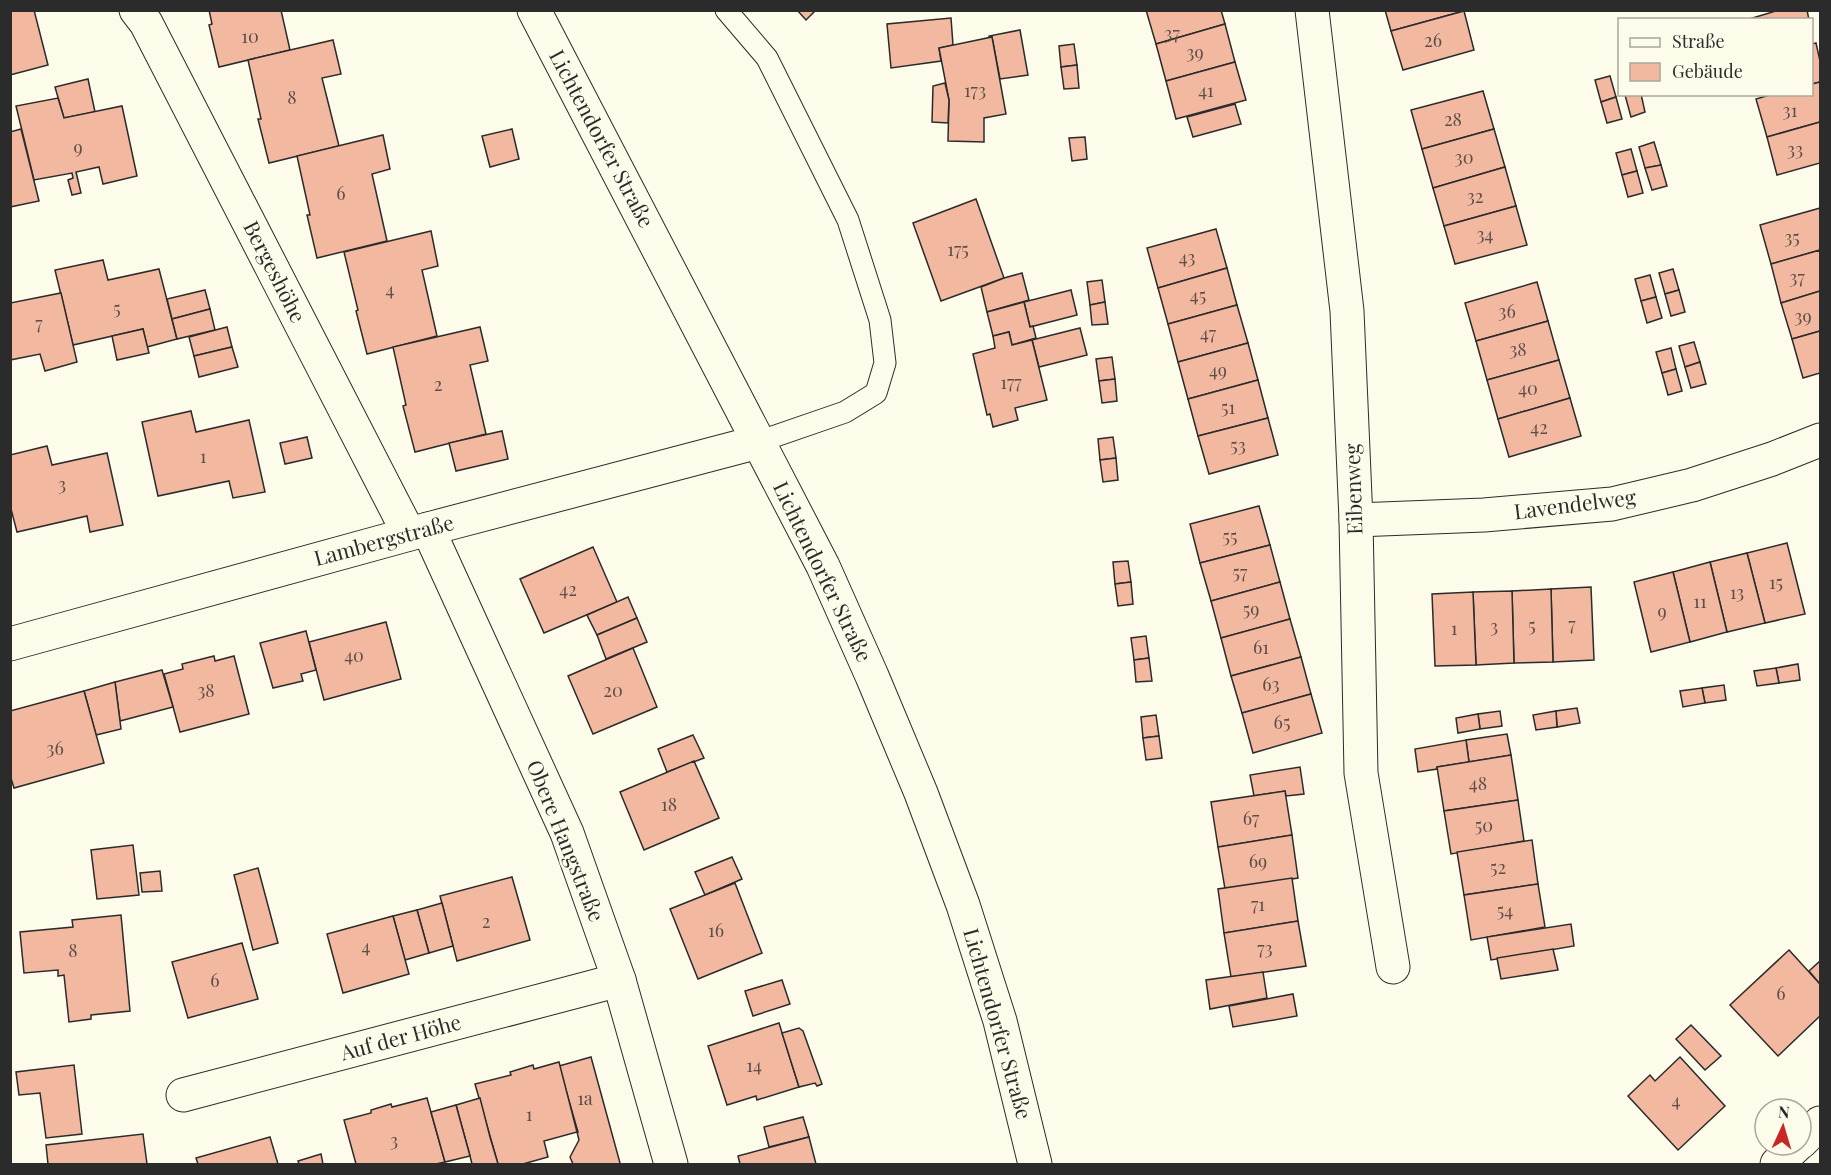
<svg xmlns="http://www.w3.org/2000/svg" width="1831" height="1175" font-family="'Playfair Display',serif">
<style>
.building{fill:#f2b8a0;stroke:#2b2b2b;stroke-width:1.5}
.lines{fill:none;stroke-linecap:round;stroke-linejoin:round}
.lane-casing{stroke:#2b2b2b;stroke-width:23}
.street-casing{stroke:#2b2b2b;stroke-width:35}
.secondary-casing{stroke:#2b2b2b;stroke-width:35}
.lane{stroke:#fdfbea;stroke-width:21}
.street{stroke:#fdfbea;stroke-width:33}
.secondary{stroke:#fdfbea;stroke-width:33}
.labels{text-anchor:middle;stroke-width:4.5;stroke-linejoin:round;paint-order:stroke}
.number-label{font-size:18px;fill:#5d4e48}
.street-label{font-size:21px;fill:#2b2b2b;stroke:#fdfbea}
</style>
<rect width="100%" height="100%" fill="#fdfbea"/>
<!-- building -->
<g class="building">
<path d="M10,10H34L48,65L10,75Z"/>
<path d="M209,10H281L290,50L219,67L209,25L212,24Z"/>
<path d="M797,10H816L806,20Z"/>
<path d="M1146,10H1221L1225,24L1156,44Z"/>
<path d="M1385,10H1464V11L1391,31Z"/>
<path d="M1779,10H1807L1809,20H1746Z"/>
<path d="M1464,11L1474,50L1403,70L1391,31Z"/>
<path d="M951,18L953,45L939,48L941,61L891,68L887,24Z"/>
<path d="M1225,24L1235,62L1166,81L1156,44Z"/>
<path d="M1020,30L1028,75L1000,79L992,37L989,38V36Z"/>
<path d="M992,37L1006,114L984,118V142L948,141L949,100L939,48Z"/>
<path d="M333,40L341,74L322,78L339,146L269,163L258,119H261L248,60Z"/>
<path d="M1816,43L1820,61V82L1812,84V44Z"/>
<path d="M1074,44L1077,65L1061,67L1059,46Z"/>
<path d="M1235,62L1246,100L1176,119L1166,81Z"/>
<path d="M1077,65L1079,88L1064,89L1061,67Z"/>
<path d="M1610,76L1616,97L1601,102L1595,80Z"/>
<path d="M88,79L95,112L64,118L55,87Z"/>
<path d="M1820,82V122L1767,137L1756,99L1773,94H1812V84Z"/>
<path d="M945,83L949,100L948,123L932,122L933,86Z"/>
<path d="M1483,91L1494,129L1422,149L1411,110Z"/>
<path d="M1641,94L1645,112L1631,117L1625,95Z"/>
<path d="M1616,97L1622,119L1607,123L1601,102Z"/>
<path d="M58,98L64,118L122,106L137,176L103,184L99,167L76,172L81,193L72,195L68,180L73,178L72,173L34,180L16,106Z"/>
<path d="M1235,104L1241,124L1193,137L1187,117Z"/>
<path d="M1820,122V163L1777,175L1767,137Z"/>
<path d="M21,129L39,201L10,207V132Z"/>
<path d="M512,129L519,159L490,167L482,136Z"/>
<path d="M1494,129L1505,167L1433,188L1422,149Z"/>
<path d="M383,135L390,169L372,174L387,241L317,258L307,215H310L297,156Z"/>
<path d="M1085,137L1087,159L1072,161L1069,138Z"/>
<path d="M1654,142L1661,165L1645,168L1639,147Z"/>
<path d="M1631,149L1637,171L1622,175L1616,153Z"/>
<path d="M1661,165L1667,186L1652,190L1645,168Z"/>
<path d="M1505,167L1516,206L1444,226L1433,188Z"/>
<path d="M1637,171L1643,193L1628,197L1622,175Z"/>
<path d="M976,199L1004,278L941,301L913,223Z"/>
<path d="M1516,206L1527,245L1455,264L1444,226Z"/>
<path d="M1820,208V250L1771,264L1760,225Z"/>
<path d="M1216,229L1227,268L1158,288L1147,248Z"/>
<path d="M431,231L438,266L422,270L437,336L367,354L356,311L358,310L344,252Z"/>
<path d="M1820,250V291L1781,303L1771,264Z"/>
<path d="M103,260L108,280L159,269L177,339L147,347L143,329L73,345L55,270Z"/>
<path d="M1227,268L1237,305L1168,324L1158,288Z"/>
<path d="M1673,269L1679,290L1665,294L1659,273Z"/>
<path d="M1022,273L1029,300L987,312L981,287L1004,278Z"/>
<path d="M1650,275L1656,297L1641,301L1635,279Z"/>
<path d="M1102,280L1105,302L1090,305L1087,282Z"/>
<path d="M1537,282L1548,321L1476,341L1465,303Z"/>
<path d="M205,290L210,309L172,319L167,299Z"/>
<path d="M1071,290L1077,315L1030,327L1024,302Z"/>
<path d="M1679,290L1685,312L1671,316L1665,294Z"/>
<path d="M1820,291V331L1792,339L1781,303Z"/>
<path d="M61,293L77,362L45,371L40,354L10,360V303Z"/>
<path d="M1656,297L1662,318L1647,323L1641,301Z"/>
<path d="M1024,302L1030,327L1033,326L1036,338L1012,345L1009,332L993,336L987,312Z"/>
<path d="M1105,302L1108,324L1092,325L1090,305Z"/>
<path d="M1237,305L1248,343L1178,362L1168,324Z"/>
<path d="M210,309L215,330L177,339L172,319Z"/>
<path d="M1548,321L1559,360L1487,380L1476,341Z"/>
<path d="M227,327L232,347L194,356L189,337Z"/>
<path d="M480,327L488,361L470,365L486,434L415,452L403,406L406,405L393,347Z"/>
<path d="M1080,328L1087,355L1039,367L1032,340Z"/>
<path d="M143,329L149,353L117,360L112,336Z"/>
<path d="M1820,331V373L1803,378L1792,339Z"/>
<path d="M1009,332L1012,345L1032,340L1047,400L1015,408L1018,420L993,427L990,414L987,415L973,354L995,348L993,336Z"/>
<path d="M1694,342L1700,362L1685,367L1679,346Z"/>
<path d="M1248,343L1258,380L1188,399L1178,362Z"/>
<path d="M232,347L238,367L199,377L194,356Z"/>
<path d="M1671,348L1676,369L1662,373L1656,352Z"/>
<path d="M1112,357L1115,379L1099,381L1096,359Z"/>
<path d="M1559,360L1570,398L1498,419L1487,380Z"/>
<path d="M1700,362L1706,384L1691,388L1685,367Z"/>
<path d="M1676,369L1682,391L1668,395L1662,373Z"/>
<path d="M1115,379L1117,401L1102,403L1099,381Z"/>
<path d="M1258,380L1268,418L1198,436L1188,399Z"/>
<path d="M1570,398L1581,436L1509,457L1498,419Z"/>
<path d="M191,411L196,432L249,420L265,492L233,498L229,481L158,496L142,422Z"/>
<path d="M1268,418L1278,455L1209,474L1198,436Z"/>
<path d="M502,431L508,459L456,471L449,443Z"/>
<path d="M307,437L312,458L285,464L280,443Z"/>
<path d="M1113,437L1116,458L1100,460L1098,439Z"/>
<path d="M47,446L52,465L107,453L123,525L90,532L87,516L17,532L10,505V455Z"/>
<path d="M1116,458L1118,480L1103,482L1100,460Z"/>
<path d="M1259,506L1270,545L1200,563L1190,524Z"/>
<path d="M1787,543L1805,614L1765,623L1747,553Z"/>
<path d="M1270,545L1280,582L1211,601L1200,563Z"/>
<path d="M593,547L617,602L544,633L520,579Z"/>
<path d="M1747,553L1765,623L1727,632L1710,562Z"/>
<path d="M1128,561L1131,582L1115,584L1113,562Z"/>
<path d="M1710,562L1727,632L1690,642L1673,572Z"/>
<path d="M1673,572L1690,642L1651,652L1634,582Z"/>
<path d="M1131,582L1133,604L1118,606L1115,584Z"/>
<path d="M1280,582L1290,619L1221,638L1211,601Z"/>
<path d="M1591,587L1594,660L1553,662L1551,589Z"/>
<path d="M1551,589L1553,662L1514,663L1512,591Z"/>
<path d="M1512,591L1514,663L1476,665L1473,592Z"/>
<path d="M1473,592L1476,665L1435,666L1432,594Z"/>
<path d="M628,597L637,618L597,635L587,615Z"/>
<path d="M637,618L647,642L606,659L597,635Z"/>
<path d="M1290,619L1301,657L1231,676L1221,638Z"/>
<path d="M386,622L401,679L324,700L309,642Z"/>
<path d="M306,631L316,670L301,674L303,681L273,688L260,643Z"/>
<path d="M1146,636L1149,658L1134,660L1131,638Z"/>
<path d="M633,648L657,707L593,734L568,676Z"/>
<path d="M214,656L215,661L234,656L249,714L180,732L164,674L183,669L182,664Z"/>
<path d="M1301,657L1311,694L1242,713L1231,676Z"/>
<path d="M1149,658L1152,681L1136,682L1134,660Z"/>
<path d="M1798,664L1800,680L1779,683L1776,668Z"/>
<path d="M1776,668L1779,683L1757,686L1754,671Z"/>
<path d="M162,670L173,707L120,721L115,682Z"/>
<path d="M115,682L121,729L96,735L84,691Z"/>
<path d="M1724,685L1726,700L1705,703L1702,688Z"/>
<path d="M1702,688L1705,703L1683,707L1680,691Z"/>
<path d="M84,691L104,763L14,788L10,775V711Z"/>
<path d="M1311,694L1322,733L1253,753L1242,713Z"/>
<path d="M1577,708L1580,723L1557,727L1556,711Z"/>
<path d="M1500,711L1502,726L1480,729L1478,714Z"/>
<path d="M1556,711L1557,727L1536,730L1533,715Z"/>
<path d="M1478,714L1480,729L1458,733L1456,718Z"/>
<path d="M1156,715L1159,736L1143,738L1141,717Z"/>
<path d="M1507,734L1511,755L1469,762L1466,740Z"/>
<path d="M693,735L704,758L667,772L658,749Z"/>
<path d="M1159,736L1162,758L1146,760L1143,738Z"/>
<path d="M1466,740L1469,762L1437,767V769L1418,772L1415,749Z"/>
<path d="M1511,755L1518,800L1444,811L1437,767Z"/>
<path d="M694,761L719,818L644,850L620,792Z"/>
<path d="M1300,767L1304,794L1286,796L1285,791L1254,796L1250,775Z"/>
<path d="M1285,791L1292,835L1218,847L1211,802Z"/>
<path d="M1518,800L1524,841L1451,854L1444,811Z"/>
<path d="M1292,835L1298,878L1225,889L1218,847Z"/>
<path d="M1532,840L1538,884L1464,895L1457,852Z"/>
<path d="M133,845L139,895L97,899L91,850Z"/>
<path d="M732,857L742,879L705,895L695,872Z"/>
<path d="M258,868L278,943L253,950L234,875Z"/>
<path d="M160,871L162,891L142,892L140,873Z"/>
<path d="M512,877L530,940L457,961L440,896Z"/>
<path d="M1292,878L1298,921L1224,933L1218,889Z"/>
<path d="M735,883L762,953L698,979L670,909Z"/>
<path d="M1538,884L1545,927L1471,940L1464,895Z"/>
<path d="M442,903L453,946L429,953L417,910Z"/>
<path d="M417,910L429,953L405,960L393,916Z"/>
<path d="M121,915L130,1011L91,1015V1019L69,1022L64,975L58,976V970L24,973L20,932L73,927L72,920Z"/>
<path d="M393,916L409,974L343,993L327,934Z"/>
<path d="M1298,921L1306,966L1231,977L1224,933Z"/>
<path d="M1571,924L1574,946L1491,960L1487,937Z"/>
<path d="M242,943L258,999L188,1018L172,962Z"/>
<path d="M1553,949L1558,970L1501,979L1497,958Z"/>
<path d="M1789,950L1820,984V1016L1778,1056L1730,1005Z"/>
<path d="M1820,961V984L1809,971Z"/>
<path d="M1263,972L1267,998L1210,1009L1206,980Z"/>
<path d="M782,980L790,1004L753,1016L745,991Z"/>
<path d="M1293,994L1297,1016L1233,1027L1229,1006Z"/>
<path d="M779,1023L799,1087L757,1100L756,1096L727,1105L708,1046Z"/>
<path d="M1691,1025L1721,1056L1705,1070L1676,1039Z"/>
<path d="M799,1028L803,1031L822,1084L817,1086L815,1083L799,1087L782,1033Z"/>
<path d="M591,1057L620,1163L619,1164H573L570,1157L579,1140L577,1132H578L559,1066Z"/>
<path d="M1680,1057L1725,1106L1678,1150L1628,1096L1650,1075L1655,1081Z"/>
<path d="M559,1062L577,1132L544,1141L548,1157L523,1164H498L475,1084L511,1075L510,1072L533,1065L534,1069Z"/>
<path d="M74,1065L82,1134L46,1138L40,1093L19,1095L16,1072Z"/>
<path d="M427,1098L445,1162L436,1164H356L344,1120L371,1113V1110L391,1104L392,1107Z"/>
<path d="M480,1098L490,1137L498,1164H472L470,1156L456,1105Z"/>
<path d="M456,1105L470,1156L445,1162L431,1112Z"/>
<path d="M803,1117L809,1137L769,1147L764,1127Z"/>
<path d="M143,1134L147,1164H48L46,1145Z"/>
<path d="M270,1137L278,1164H198L196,1158Z"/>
<path d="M809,1137L816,1164H740L738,1156Z"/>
<path d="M321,1154L323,1164H299L298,1161Z"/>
</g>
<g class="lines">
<!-- lane casing -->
<g class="lane-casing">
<path id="lane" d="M726,10L767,58L848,220L880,320L885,363L876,393L845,412L758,442"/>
</g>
<!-- street casing -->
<g class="street-casing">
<g id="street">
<path d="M136,10L146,23L409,534"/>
<path d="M1312,10L1347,311L1356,520L1361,773L1393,967"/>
<path d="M1356,520L1484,515L1612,504L1692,485L1772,459L1820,440"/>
<path d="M428,529L567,833L619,980L671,1164"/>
<path d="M10,644L428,529L758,442"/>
<path d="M183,1095L619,980"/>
</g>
</g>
<!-- secondary casing -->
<g class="secondary-casing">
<g id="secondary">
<path d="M534,10L823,566L872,676L921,793L963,905L1000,1021L1035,1164"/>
<path d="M1801,1142L1820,1123"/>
<path d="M1777,1164L1797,1145"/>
</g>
</g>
<!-- lane -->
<use href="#lane" class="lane"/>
<!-- street -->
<use href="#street" class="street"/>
<!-- secondary -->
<use href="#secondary" class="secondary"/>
</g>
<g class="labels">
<!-- number labels -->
<g class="number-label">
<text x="1172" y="40">37</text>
<text x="250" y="43">10</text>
<text x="1433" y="47">26</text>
<text x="1195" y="59">39</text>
<text x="975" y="97">173</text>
<text x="1206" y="97">41</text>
<text x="292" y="104">8</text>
<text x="1790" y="117">31</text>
<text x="1453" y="126">28</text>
<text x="78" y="154">9</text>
<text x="1795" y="156">33</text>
<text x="1464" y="164">30</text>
<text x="341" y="200">6</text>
<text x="1475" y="203">32</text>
<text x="1485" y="241">34</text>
<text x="1792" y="244">35</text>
<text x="958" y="256">175</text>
<text x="1187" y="264">43</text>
<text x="1797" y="284">37</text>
<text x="390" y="296">4</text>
<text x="1198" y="302">45</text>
<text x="117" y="315">5</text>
<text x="1507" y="318">36</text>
<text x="1803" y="323">39</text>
<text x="39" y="330">7</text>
<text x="1208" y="340">47</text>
<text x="1518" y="356">38</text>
<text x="1218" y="377">49</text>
<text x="1011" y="389">177</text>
<text x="438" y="391">2</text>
<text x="1528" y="395">40</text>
<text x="1228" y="414">51</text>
<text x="1539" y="434">42</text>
<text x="1238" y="452">53</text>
<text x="203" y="463">1</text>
<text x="62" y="491">3</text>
<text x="1230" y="543">55</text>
<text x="1240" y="579">57</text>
<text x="1776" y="589">15</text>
<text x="568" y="596">42</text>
<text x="1737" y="599">13</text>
<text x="1700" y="608">11</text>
<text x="1251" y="616">59</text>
<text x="1662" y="618">9</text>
<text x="1572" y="631">7</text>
<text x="1532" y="632">5</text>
<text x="1494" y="633">3</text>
<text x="1454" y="635">1</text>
<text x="1261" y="654">61</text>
<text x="354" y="662">40</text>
<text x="1271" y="691">63</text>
<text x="206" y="697">38</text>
<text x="613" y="697">20</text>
<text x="1282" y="729">65</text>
<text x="55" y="755">36</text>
<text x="1478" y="790">48</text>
<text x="669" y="811">18</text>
<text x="1251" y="825">67</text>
<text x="1484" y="832">50</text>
<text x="1258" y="868">69</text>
<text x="1498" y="874">52</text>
<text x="1258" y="911">71</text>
<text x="1505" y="917">54</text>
<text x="486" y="928">2</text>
<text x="716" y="937">16</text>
<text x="366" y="953">4</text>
<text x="1265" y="955">73</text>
<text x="73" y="957">8</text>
<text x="215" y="987">6</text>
<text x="1781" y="1000">6</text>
<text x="754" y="1072">14</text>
<text x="585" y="1105">1a</text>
<text x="1676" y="1107">4</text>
<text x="529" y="1121">1</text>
<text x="394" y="1147">3</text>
</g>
<!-- street labels -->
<g class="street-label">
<text transform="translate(601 139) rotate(62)" y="7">Lichtendorfer Straße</text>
<text transform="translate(274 272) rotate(63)" y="7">Bergeshöhe</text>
<text transform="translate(1354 489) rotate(-92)" y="7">Eibenweg</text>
<text transform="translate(1575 505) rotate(-7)" y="7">Lavendelweg</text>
<text transform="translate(384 541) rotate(-15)" y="7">Lambergstraße</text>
<text transform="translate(822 572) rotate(64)" y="7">Lichtendorfer Straße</text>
<text transform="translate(565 841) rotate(68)" y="7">Obere Hangstraße</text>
<text transform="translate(997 1024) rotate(74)" y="7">Lichtendorfer Straße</text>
<text transform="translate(401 1038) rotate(-15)" y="7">Auf der Höhe</text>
</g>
</g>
<!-- border -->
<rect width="1831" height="1175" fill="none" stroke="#2b2b2b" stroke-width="24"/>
<!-- legend -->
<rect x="1618" y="18" width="195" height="78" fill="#fdfbea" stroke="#a9a89e" stroke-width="1.5"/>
<rect x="1630" y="38" width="30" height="9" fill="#fdfbea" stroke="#a9a89e" stroke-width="1.5"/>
<text x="1672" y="48" font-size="18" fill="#2b2b2b">Straße</text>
<rect x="1630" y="63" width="30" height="18" fill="#f2b8a0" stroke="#a9a89e" stroke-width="1.5"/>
<text x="1672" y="78" font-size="18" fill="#2b2b2b">Gebäude</text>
<!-- north arrow -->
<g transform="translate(1783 1127) rotate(4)"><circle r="28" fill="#fdfbea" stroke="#a9a89e" stroke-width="1.5"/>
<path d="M0-4.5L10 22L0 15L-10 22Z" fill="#c62828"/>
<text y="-9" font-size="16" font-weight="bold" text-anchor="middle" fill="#2b2b2b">N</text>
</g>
</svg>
